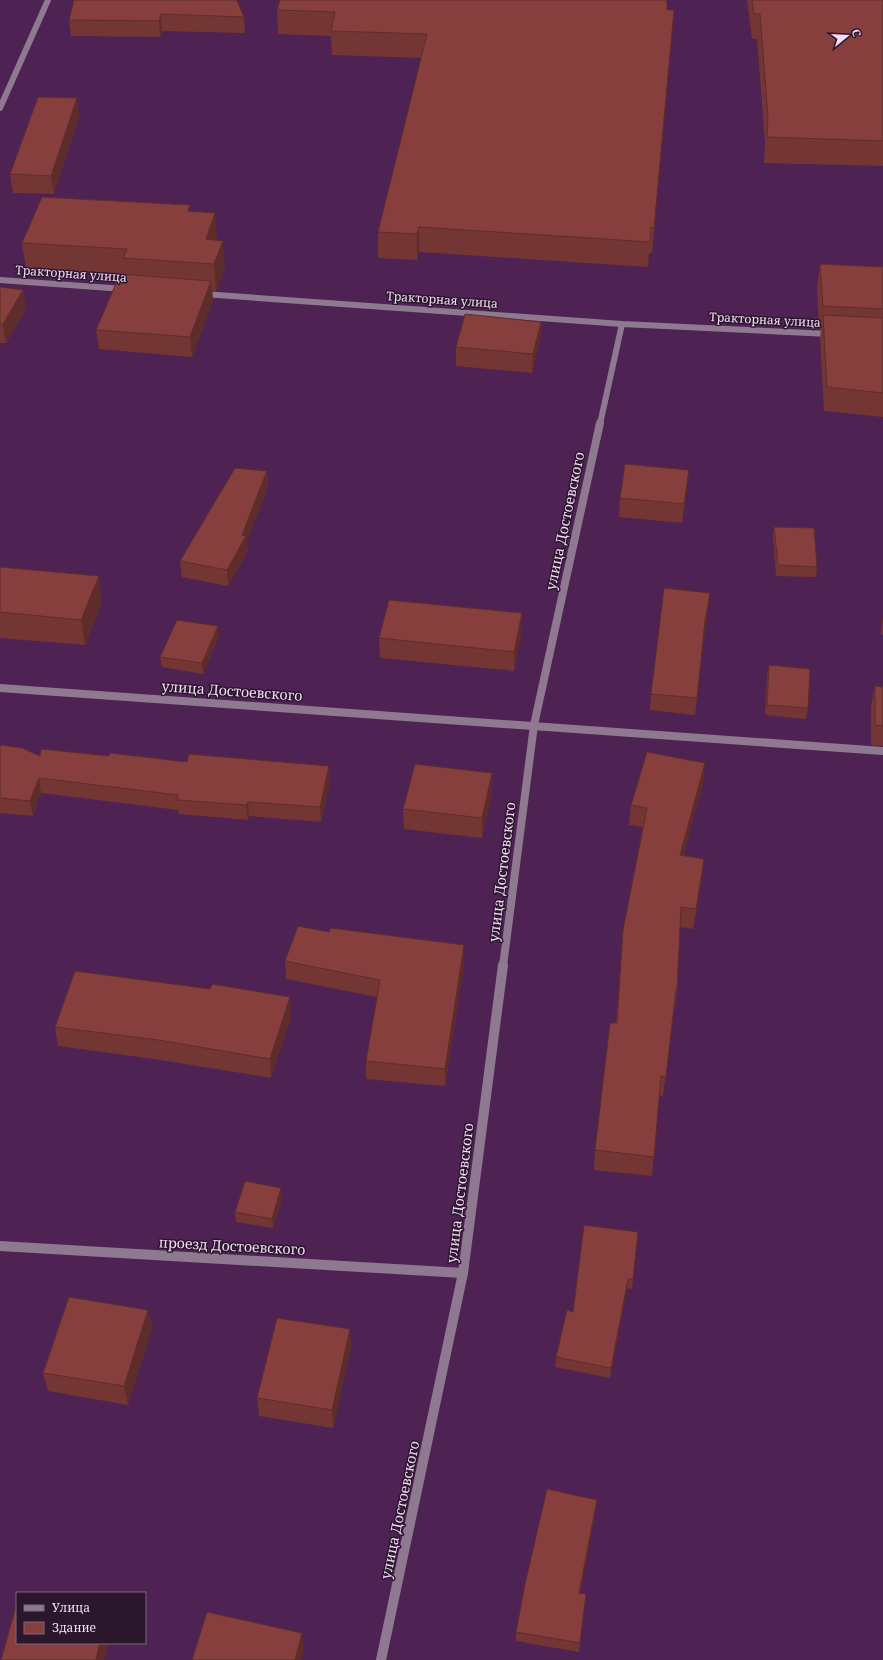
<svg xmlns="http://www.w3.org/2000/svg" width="883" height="1660" font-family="'Noto Serif',serif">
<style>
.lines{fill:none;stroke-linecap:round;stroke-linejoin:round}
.street-far2{stroke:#8f7991;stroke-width:6}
.street-far1{stroke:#8f7991;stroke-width:8}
.street{stroke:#8f7991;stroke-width:10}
.wall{fill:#733634}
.shaded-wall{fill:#5e2c2b}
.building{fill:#863f3d;stroke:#5e2c2b}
.labels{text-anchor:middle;stroke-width:3;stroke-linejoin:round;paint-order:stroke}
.far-street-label{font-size:12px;fill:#f6dcf9;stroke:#2a172c}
.street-label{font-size:14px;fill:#f6dcf9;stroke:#2a172c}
</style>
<rect width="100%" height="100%" fill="#4e2353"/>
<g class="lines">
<!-- street-far2 -->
<g class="street-far2">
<path d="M0,108L48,0"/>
<path d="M0,280L124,289"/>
<path d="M203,294L622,324L830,334"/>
<path d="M600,424L622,324"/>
</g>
<!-- street-far1 -->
<g class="street-far1">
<path d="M0,688L883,751"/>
<path d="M503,966L534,725L600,423"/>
</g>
<!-- street -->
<g class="street">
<path d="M0,1246L463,1273"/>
<path d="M381,1660L463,1273L503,965"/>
</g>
</g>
<!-- wall -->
<g class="wall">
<path d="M74,0L244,17L245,33L162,31L160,37L71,36L69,20Z"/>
<path d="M747,0H883V166L764,163L765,143L757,39H752Z"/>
<path d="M277,10H674L652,253H649L648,267L419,252L417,260L378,258V232L421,58L332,55L331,36L278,34Z"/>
<path d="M77,98L79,116L54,194L13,193L10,174Z"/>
<path d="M190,211L217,239L216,240L225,267L216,291L212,290L213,300L192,357L99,349L96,330L120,275L26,269L22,243Z"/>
<path d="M820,264L883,267V417L824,411L820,338L821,329H819L817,287Z"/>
<path d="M0,287L23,290L26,309L6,343H0Z"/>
<path d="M541,322L540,341L532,373L456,366V347Z"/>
<path d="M267,471L268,487L247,541L248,551L228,586L182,577L180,561Z"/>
<path d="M687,489L682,523L619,517L620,498Z"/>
<path d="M774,527L817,567L816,577L776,576L773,537Z"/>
<path d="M0,567L102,602L85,645L0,638Z"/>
<path d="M708,610L704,638L695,715L650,710L651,694Z"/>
<path d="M522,613L521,633L514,671L380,658L379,638Z"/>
<path d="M883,616V635L881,634Z"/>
<path d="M218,626L219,637L203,674L162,667L160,657Z"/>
<path d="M769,665L808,708L806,719L765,715L767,675Z"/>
<path d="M875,686L883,687V746L871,745V706Z"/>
<path d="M0,745L40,756L330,781L321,822L249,816L248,820L179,814L178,810L41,793L33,816L0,813Z"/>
<path d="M705,763L703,783L683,856L704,859L702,879L693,929L680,927L677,990L675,1009H674L663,1096L659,1095L652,1176L594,1170L595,1150L616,1023L623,930L643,827L629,825L631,805Z"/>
<path d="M492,793L482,838L404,829L403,809Z"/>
<path d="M329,932L464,945V963L445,1086L366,1079V1061L377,997L286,979L285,961Z"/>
<path d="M210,989L291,1017L271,1078L161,1060L58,1046L55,1027Z"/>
<path d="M282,1198L273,1228L236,1222L235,1212Z"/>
<path d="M638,1232L632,1289L627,1288L610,1378L555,1367L556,1357L573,1312Z"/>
<path d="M148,1310L152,1328L128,1405L48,1391L43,1373Z"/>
<path d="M350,1329L351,1347L333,1428L259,1416L257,1398Z"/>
<path d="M596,1509L580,1593L586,1594L579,1652L516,1641V1632Z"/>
</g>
<!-- shaded-wall -->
<g class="shaded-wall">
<path d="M161,14L162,31L160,37L159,21Z"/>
<path d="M77,98L79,116L54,194L51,176Z"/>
<path d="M215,213L217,239L208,264L206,239Z"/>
<path d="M419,227V252L417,260V234Z"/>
<path d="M223,241L225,267L216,291L214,264Z"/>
<path d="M211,281L213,300L192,357L190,337Z"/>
<path d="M23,290L26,309L6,343L3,324Z"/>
<path d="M541,322L540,341L532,373L533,354Z"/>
<path d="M689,470L687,489L682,523L684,504Z"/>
<path d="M267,471L268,487L247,541L248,551L228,586L227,570Z"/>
<path d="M99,576L102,602L85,645L81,620Z"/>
<path d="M710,593L708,610L704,638L695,715L705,621Z"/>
<path d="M522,613L521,633L514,671V652Z"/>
<path d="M218,626L219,637L203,674L202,663Z"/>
<path d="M705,763L703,783L678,875L680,855Z"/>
<path d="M329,766L330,781L321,822L320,807Z"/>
<path d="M492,773V793L482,838V818Z"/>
<path d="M39,778L41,793L33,816L30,801Z"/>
<path d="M248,802L249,816L248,820L246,805Z"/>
<path d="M704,859L702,879L693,929L696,909Z"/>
<path d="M464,945V963L445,1086V1069Z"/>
<path d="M290,997L291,1017L271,1078L270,1059Z"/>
<path d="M281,1188L282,1198L273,1228L272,1219Z"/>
<path d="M628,1279L627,1288L610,1378L611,1368Z"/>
<path d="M148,1310L152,1328L128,1405L124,1386Z"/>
<path d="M350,1329L351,1347L333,1428L332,1410Z"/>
<path d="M597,1500L596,1509L578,1602L579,1593Z"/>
<path d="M302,1633L304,1649L301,1660H295Z"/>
<path d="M100,1643H109L104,1660H96Z"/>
</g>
<!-- building -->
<g class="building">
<path d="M74,0H237L244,17L161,14L159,21L69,20Z"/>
<path d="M280,0H667V10H674L654,228L651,227L650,242L419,227L417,234L378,232L427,34L331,31L335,12L277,10Z"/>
<path d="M752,0H883V141L767,137L768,117L760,14H754Z"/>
<path d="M38,97L77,98L51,176L10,174Z"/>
<path d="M42,197L190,205L188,211L215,213L206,239L223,241L214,264L123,258L127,249L22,243Z"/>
<path d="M820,264L883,267V309L823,306Z"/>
<path d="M120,274L211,281L190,337L96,330Z"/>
<path d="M0,287L23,290L3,324H0Z"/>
<path d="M465,314L541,322L533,354L456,347Z"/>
<path d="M823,315L883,318V393L827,387Z"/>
<path d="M625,464L689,470L684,504L620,498Z"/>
<path d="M235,468L267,471L242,535L246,536L227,570L180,561Z"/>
<path d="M774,527L814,528L817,567L778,565Z"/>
<path d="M0,567L99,576L81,620L0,612Z"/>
<path d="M664,588L710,593L705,621L697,698L651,694Z"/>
<path d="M389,600L522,613L514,652L379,638Z"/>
<path d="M177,620L218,626L202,663L160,657Z"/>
<path d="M769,665L810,669L808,708L767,705Z"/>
<path d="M875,686L883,687V726L875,725Z"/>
<path d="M0,745L22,748L40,756L41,749L109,756L110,753L187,762L189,754L329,766L320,807L248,802L246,805L177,800L178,795L39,778L30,801L0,798Z"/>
<path d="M647,752L705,763L680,855L704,859L696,909L681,907L677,990L676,989L666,1077L661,1076L654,1157L595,1150L610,1023H617L623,930L647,808L631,805Z"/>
<path d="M415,764L492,773L482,818L403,809Z"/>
<path d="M298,926L329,932L331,928L464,945L445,1069L366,1061L380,980L285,961Z"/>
<path d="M75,971L210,989L212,984L290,997L270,1059L158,1040L55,1027Z"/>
<path d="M245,1181L281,1188L272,1219L235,1212Z"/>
<path d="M584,1225L638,1232L633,1279H628L611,1368L556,1357L567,1310L573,1312Z"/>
<path d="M69,1297L148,1310L124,1386L43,1373Z"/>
<path d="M277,1318L350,1329L332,1410L257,1398Z"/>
<path d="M547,1489L597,1500L579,1593L586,1594L580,1643L516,1632L525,1584Z"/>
<path d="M15,1610H17V1643H100L96,1660H1Z"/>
<path d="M207,1612L302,1633L295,1660H192Z"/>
</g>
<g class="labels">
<!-- far-street labels -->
<g class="far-street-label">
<text transform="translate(71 274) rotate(4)" y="4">Тракторная улица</text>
<text transform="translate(442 300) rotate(4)" y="4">Тракторная улица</text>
<text transform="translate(765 320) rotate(3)" y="4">Тракторная улица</text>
</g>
<!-- street labels -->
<g class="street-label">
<text transform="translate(565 521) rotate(-78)" y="5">улица Достоевского</text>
<text transform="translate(232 691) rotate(4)" y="5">улица Достоевского</text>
<text transform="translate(502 872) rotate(-83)" y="5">улица Достоевского</text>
<text transform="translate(460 1193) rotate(-83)" y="5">улица Достоевского</text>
<text transform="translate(232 1246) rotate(3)" y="5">проезд Достоевского</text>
<text transform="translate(400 1510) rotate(-78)" y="5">улица Достоевского</text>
</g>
</g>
<!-- legend -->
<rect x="16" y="1592" width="130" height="52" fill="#2a172c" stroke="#7c667e"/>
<rect x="24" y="1605" width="20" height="6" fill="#8f7991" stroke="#7c667e"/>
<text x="52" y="1612" font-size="12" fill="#f6dcf9">Улица</text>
<rect x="24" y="1622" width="20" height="12" fill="#863f3d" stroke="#7c667e"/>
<text x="52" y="1632" font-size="12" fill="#f6dcf9">Здание</text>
<!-- north arrow -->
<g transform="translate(847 36) rotate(72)" stroke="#2a172c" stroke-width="3" paint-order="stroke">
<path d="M0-3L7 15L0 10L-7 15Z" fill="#f6dcf9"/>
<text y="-6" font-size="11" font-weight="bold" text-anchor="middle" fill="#f6dcf9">С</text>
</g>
</svg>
